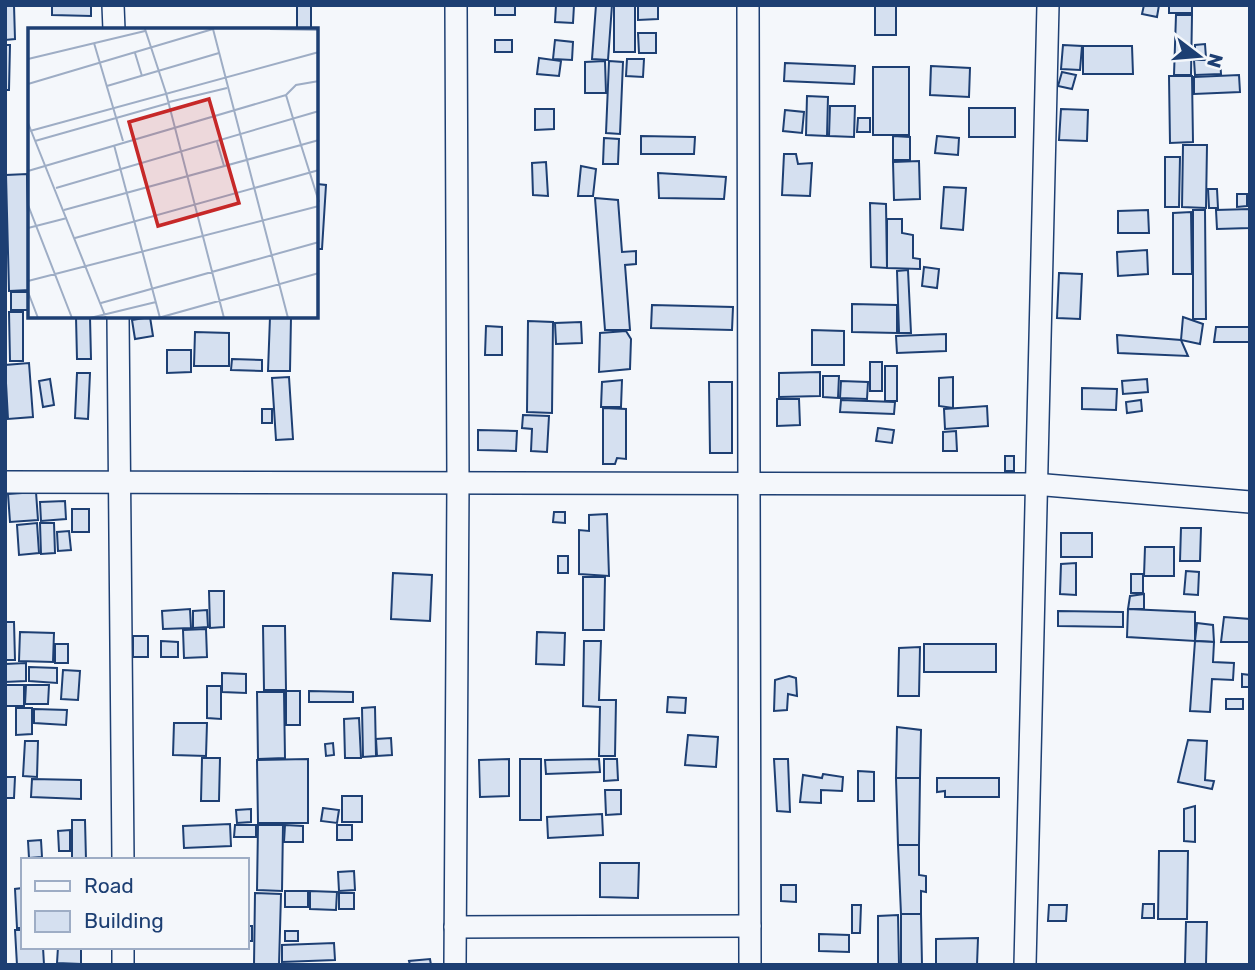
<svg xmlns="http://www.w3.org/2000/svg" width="1255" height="970" font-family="Rubik,sans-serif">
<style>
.building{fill:#d5e0f0;stroke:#1d3f73;stroke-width:2}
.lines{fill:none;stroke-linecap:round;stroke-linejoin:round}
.minor-casing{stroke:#1d3f73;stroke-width:24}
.minor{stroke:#f4f7fb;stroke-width:21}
.inset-road{fill:none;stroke:#9eadc5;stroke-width:2}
.view{fill:#c62828;fill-opacity:0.15;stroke:#c62828;stroke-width:3.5}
.inset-edge{fill:none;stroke:#1d3f73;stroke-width:3.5}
</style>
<rect width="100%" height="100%" fill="#f4f7fb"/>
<!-- building -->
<g class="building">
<path d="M5,5H14L15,39L5,40Z"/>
<path d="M52,5H91V16L52,15Z"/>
<rect x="297" y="5" width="14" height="25"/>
<rect x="495" y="5" width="20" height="10"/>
<path d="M556,5H574L573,23L555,22Z"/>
<path d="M596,5H612L608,60L592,59Z"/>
<rect x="614" y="5" width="21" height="47"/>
<path d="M638,5H658V19L638,20Z"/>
<rect x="875" y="5" width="21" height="30"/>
<path d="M1144,5H1159L1157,17L1142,14Z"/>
<rect x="1169" y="5" width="23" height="8"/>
<path d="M1176,15H1192L1191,75H1174Z"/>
<path d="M638,33H656V53H639Z"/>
<rect x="495" y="40" width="17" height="12"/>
<path d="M555,40L573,42L572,60L553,59Z"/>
<path d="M1205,44L1206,58L1195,59V45Z"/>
<path d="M5,45H10L9,90H5Z"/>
<path d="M1063,45L1082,46L1080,70L1061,69Z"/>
<path d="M1083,46H1132L1133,74H1083Z"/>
<path d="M539,58L561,61L559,76L537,74Z"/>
<path d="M627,59H644L643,77L626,76Z"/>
<path d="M1194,60H1220L1221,74L1195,75Z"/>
<path d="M605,61L606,93H585V62Z"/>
<path d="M609,61L623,62L620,134L606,133Z"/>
<path d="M785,63L855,66L854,84L784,81Z"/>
<path d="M931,66L970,68L969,97L930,95Z"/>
<rect x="873" y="67" width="36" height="68"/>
<path d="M1062,72L1076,75L1072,89L1058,86Z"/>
<path d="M1239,75L1240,92L1194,94V77Z"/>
<path d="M1169,76H1192L1193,142L1170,143Z"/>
<path d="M807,96L828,97L827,136L806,135Z"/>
<path d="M830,106H855L854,137L829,136Z"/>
<rect x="969" y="108" width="46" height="29"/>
<path d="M535,109H554V129L535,130Z"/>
<path d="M1061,109L1088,110L1087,141L1059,140Z"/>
<path d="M785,110L804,112L802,133L783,131Z"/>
<path d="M858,118H870V132H857Z"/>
<path d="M641,136L695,137L694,154H641Z"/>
<path d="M893,136L910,137V160H893Z"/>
<path d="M937,136L959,138L958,155L935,153Z"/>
<path d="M604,138L619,139L618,164H603Z"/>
<path d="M1183,145H1207L1206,208L1182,207Z"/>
<path d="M784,154H796L798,164L812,163L810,196L782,195Z"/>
<path d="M1165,157H1180L1179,207H1165Z"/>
<path d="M919,161L920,199L894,200L893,162Z"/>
<path d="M546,162L548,196L533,195L532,163Z"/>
<path d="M581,166L596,169L593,196H578Z"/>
<path d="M658,173L726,177L724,199L659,198Z"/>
<path d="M27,174L30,290L9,291L6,175Z"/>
<path d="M317,184L326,185L322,249H317Z"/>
<path d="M944,187L966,188L963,230L941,228Z"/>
<path d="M1208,189H1217L1218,208H1209Z"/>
<path d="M1237,194H1247V206L1237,207Z"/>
<path d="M595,198L618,200L622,252L636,251V264L625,265L630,330H605Z"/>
<path d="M870,203L886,204L887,268L871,267Z"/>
<path d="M1250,209V228L1217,229L1216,210Z"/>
<path d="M1148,210L1149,233H1118V211Z"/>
<path d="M1193,210H1205L1206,319H1193Z"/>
<path d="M1191,212L1192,274H1173V213Z"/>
<path d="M887,219H902V233L913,235V258L920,259V269L887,268Z"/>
<path d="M1147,250L1148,274L1118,276L1117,252Z"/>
<path d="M924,267L939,269L937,288L922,286Z"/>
<path d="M908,270L911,333H899L897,271Z"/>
<path d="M1059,273L1082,274L1080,319L1057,318Z"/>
<rect x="11" y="292" width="19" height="18"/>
<path d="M852,304L897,305V333L852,332Z"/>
<path d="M652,305L733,307L732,330L651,328Z"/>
<path d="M9,312H23V361H10Z"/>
<path d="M76,317H90L91,359H77Z"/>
<path d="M150,317L153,336L135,339L132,320Z"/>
<path d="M270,317H291L290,371H268Z"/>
<path d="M1183,317L1203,324L1200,344L1181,340Z"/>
<path d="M528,321L553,322L552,413L527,412Z"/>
<path d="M581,322L582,343L556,344L555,323Z"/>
<path d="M486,326L502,327V355H485Z"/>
<path d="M1216,327H1250V342H1214Z"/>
<path d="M812,330L844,331V365H812Z"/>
<path d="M626,331L631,339L630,369L599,372L600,333Z"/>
<path d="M195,332L229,333V366H194Z"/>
<path d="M946,334V351L897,353L896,336Z"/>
<path d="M1117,335L1181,340L1188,356L1118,353Z"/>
<path d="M167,350H191V372L167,373Z"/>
<path d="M232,359L262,360V371L231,370Z"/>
<rect x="870" y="362" width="12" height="29"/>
<path d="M29,363L33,417L8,419L5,365Z"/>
<rect x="885" y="366" width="12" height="35"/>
<path d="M820,372V396L779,397V373Z"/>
<path d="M77,373H90L88,419L75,418Z"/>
<path d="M823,376H839L838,398L823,397Z"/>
<path d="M289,377L293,439L276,440L272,378Z"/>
<path d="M953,377V408L939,406V378Z"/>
<path d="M50,379L54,405L43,407L39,381Z"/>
<path d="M1147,379L1148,392L1123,394L1122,381Z"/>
<path d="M622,380L621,407H601L602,382Z"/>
<path d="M841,381L868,382L867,399L840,398Z"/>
<path d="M709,382H732V453H710Z"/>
<path d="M1082,388L1117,389L1116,410L1082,409Z"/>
<path d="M777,399H799L800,425L777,426Z"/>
<path d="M841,400L895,402L894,414L840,412Z"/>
<path d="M1141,400L1142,411L1127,413L1126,402Z"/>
<path d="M987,406L988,426L945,429L944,409Z"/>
<path d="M603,408L626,409V459L617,458L615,464H603Z"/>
<rect x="262" y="409" width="10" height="14"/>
<path d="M523,415L549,416L547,452L531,451L532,429L522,428Z"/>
<path d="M878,428L894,430L892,443L876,441Z"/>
<path d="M478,430L517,431L516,451L478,450Z"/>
<path d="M956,431L957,451H943V432Z"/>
<rect x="1005" y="456" width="9" height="15"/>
<path d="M36,492L38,520L10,522L8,494Z"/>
<path d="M65,501L66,519L41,521L40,502Z"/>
<rect x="72" y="509" width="17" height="23"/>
<path d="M554,512H565V523L553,522Z"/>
<path d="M607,514L609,576L579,574V530L589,531V515Z"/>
<path d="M37,523L39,553L19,555L17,525Z"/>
<path d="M40,523H54L55,553L41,554Z"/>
<path d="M1181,528H1201L1200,561H1180Z"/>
<path d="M69,531L71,550L58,551L57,532Z"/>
<rect x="1061" y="533" width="31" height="24"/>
<path d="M1145,547H1174V576H1144Z"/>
<rect x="558" y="556" width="10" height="17"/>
<path d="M1076,563V595L1060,594L1061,564Z"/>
<path d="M1186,571L1199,572L1198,595L1184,594Z"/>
<path d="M393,573L432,575L430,621L391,619Z"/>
<rect x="1131" y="574" width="12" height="19"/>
<path d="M583,577H605L604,630H583Z"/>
<path d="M209,591H224V627L210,628Z"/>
<path d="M1144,594V609H1128L1130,596Z"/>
<path d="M190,609L191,628L163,629L162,611Z"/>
<path d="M1128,609L1195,612V641L1127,637Z"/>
<path d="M207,610L208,627L193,628V611Z"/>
<path d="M1058,611L1123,612V627L1058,626Z"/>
<path d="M1224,617L1250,619V642H1221Z"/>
<path d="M5,622H14L15,660H5Z"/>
<path d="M1197,623L1213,625L1214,642L1195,641Z"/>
<path d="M263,626H285L286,690H264Z"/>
<path d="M206,629L207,657L184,658L183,630Z"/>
<path d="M20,632L54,633L53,662L19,661Z"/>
<path d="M537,632L565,633L564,665L536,664Z"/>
<rect x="133" y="636" width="15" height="21"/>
<path d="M161,641L178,642V657H161Z"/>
<path d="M584,641H601L599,700H616L615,756H599L600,707L583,706Z"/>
<path d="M1195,641L1214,642L1213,662L1234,663L1233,680L1212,679L1210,712L1190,711Z"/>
<rect x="55" y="644" width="13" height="19"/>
<rect x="924" y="644" width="72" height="28"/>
<path d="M920,647L919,696H898L899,648Z"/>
<path d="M26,663V681L5,682V664Z"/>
<path d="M29,667L57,668V683L29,681Z"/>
<path d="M63,670L80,671L78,700L61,699Z"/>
<path d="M222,673L246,674V693L222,692Z"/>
<path d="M1242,674L1250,675V687H1242Z"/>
<path d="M789,676L796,678L797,696L788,694L787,710L774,711L775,680Z"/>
<rect x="5" y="685" width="19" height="21"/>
<path d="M26,685H49L48,704H25Z"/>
<path d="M207,686H221V719L207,718Z"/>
<rect x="286" y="691" width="14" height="34"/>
<path d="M309,691L353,692V702H309Z"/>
<path d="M257,692H284L285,758L258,759Z"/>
<path d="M668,697L686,698L685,713L667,712Z"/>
<rect x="1226" y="699" width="17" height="10"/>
<path d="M375,707L376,756L363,757L362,708Z"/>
<path d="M16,708H32V734L16,735Z"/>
<path d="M34,709L67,710L66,725L34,723Z"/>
<path d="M359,718L361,758H345L344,719Z"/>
<path d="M174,723H207L206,756L173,755Z"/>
<path d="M897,727L921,730L920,778H896Z"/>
<path d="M688,735L718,737L716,767L685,765Z"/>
<path d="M391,738L392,755L377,756L376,739Z"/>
<path d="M1188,740L1207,741L1205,780L1214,781L1212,789L1178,782Z"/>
<path d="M25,741H38L37,777L23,776Z"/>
<path d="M333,743L334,755L326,756L325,744Z"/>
<path d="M202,758H220L219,801H201Z"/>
<path d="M308,759V823H258L257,760Z"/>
<path d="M509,759V796L480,797L479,760Z"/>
<rect x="520" y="759" width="21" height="61"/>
<path d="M599,759L600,772L546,774L545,760Z"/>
<path d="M604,759H617L618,780L604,781Z"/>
<path d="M774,759H788L790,812L777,811Z"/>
<path d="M858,771L874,772V801H858Z"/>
<path d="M823,774L843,777L842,791L821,790V803L800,802L803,775L822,778Z"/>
<path d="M5,777H15L14,798H5Z"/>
<path d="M896,778H920L919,845H898Z"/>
<path d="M937,778H999V797H945V791L937,792Z"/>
<path d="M32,779L81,780V799L31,797Z"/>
<path d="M605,790H621V814L606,815Z"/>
<rect x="342" y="796" width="20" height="26"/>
<path d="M1195,806V842L1184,841V809Z"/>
<path d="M323,808L339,810L337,823L321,821Z"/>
<path d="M251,809V822L237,823L236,810Z"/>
<path d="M602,814L603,835L548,838L547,817Z"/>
<path d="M72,820H85L86,860H72Z"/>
<path d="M230,824L231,846L184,848L183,826Z"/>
<path d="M235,825H256V837H234Z"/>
<path d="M258,825H283L282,891L257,890Z"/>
<path d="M285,825L303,826V842H284Z"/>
<rect x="337" y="825" width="15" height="15"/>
<path d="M70,830V851H59L58,831Z"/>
<path d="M41,840L42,857L29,858L28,841Z"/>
<path d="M898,845H919V875L926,876V892L921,891V914H901Z"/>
<path d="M1159,851H1188L1187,919H1158Z"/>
<path d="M600,863H639L638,898L600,897Z"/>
<path d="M354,871L355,890L339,891L338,872Z"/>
<path d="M781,885H796V902L781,901Z"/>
<path d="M23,888V928H17L15,889Z"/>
<rect x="285" y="891" width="23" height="16"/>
<path d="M310,891L337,892L336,910L310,909Z"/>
<path d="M255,893L281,894L279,965H254Z"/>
<rect x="339" y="893" width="15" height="16"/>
<path d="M1143,904H1154V918H1142Z"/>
<path d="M852,905H861L860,933H852Z"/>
<path d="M1049,905H1067L1066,921H1048Z"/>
<path d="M901,914H921L922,965H901Z"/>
<path d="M898,915L899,965H878V916Z"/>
<path d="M1186,922H1207L1206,965L1185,964Z"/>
<rect x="247" y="926" width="5" height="15"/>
<path d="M15,930H23V947H43L44,965H17Z"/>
<rect x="285" y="931" width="13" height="10"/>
<path d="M819,934L849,935V952L819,951Z"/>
<path d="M978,938L977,965H936V939Z"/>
<path d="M334,943L335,960L282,962V945Z"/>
<path d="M58,947H81V964L57,963Z"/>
<path d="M430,959L431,965H410L409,961Z"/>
</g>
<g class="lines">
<!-- minor casing -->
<g class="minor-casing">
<g id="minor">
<path d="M113,5L114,30"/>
<path d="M748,5L750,965"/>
<path d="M118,317L123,860"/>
<path d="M5,482L1034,484L1250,502"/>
<path d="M455,927L750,926"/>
<path d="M123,947V965"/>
<path d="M455,965L458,483L456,5"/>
<path d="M1025,965L1048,5"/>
</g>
</g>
<!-- minor -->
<use href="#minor" class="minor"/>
</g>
<!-- overview -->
<g transform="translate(28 28)">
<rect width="290" height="290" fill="#f4f7fb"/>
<path class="inset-road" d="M117,1L138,65L196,290M185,1L260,290M242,1L291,2M66,15L95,113M107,25L114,48M0,31L117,3M0,56L185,1M79,58L191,25M258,67L268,57L291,53M141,74L199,60M0,95L78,290M2,103L291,24M291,112L273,117L291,174M7,113L141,75M189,114L196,138M86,117L132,290M0,143L258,67L273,117L36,182M28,160L291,83M0,177L44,290M0,200L39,190M47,210L291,142M0,253L291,178M0,264L10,290M73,275L291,214M62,290L128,274M130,290L291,245"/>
<path class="view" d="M181,71L211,175L130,198L101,94Z"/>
<rect width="290" height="290" class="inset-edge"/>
</g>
<!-- border -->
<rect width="1255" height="970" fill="none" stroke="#1d3f73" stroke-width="14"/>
<!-- legend -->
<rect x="21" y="858" width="228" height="91" fill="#f4f7fb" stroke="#9eadc5" stroke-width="2"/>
<rect x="35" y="881" width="35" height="10" fill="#f4f7fb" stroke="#9eadc5" stroke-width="2"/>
<text x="84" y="893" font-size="21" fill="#1d3f73">Road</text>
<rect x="35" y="911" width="35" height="21" fill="#d5e0f0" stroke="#9eadc5" stroke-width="2"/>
<text x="84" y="928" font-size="21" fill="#1d3f73">Building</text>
<!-- north arrow -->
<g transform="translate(1199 56) rotate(106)" stroke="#f4f7fb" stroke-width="5" paint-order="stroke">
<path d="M0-5L12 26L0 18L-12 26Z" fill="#1d3f73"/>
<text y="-10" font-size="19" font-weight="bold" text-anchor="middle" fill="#1d3f73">N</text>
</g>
</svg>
